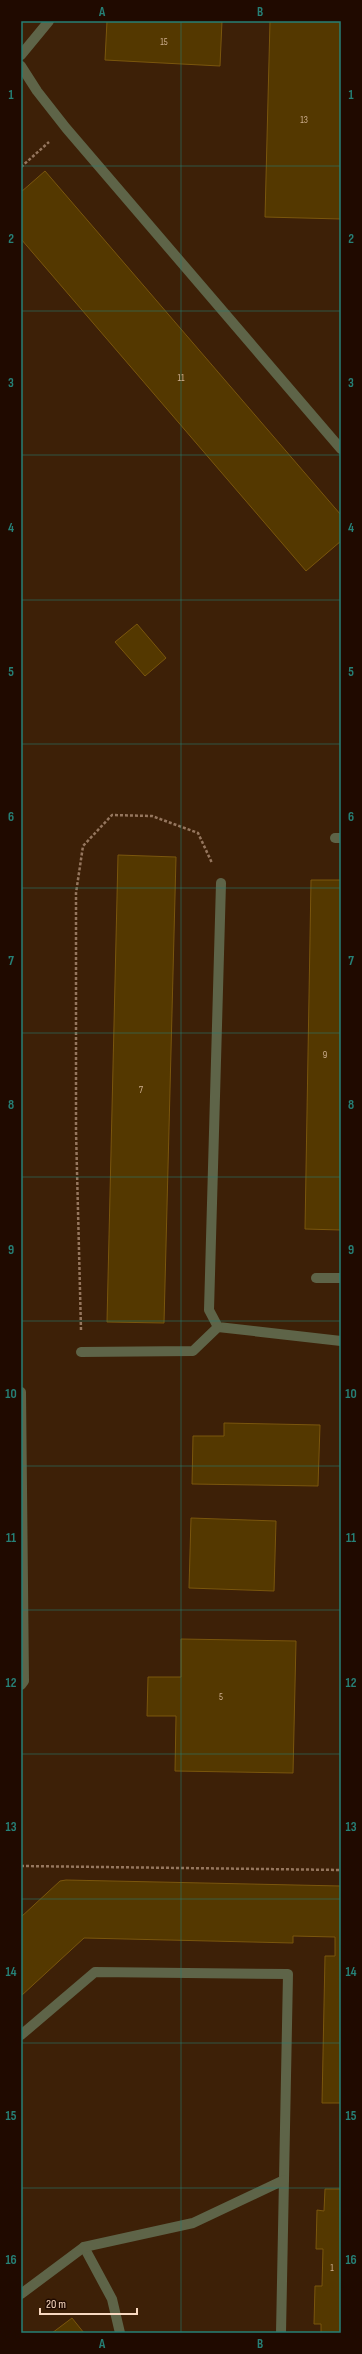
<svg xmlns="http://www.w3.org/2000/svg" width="362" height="2354" font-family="'Sofia Sans Condensed',sans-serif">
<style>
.building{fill:#543800;stroke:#7a560d}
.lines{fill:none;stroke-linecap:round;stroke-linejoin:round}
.path{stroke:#95765e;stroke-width:2.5;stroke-dasharray:3 2;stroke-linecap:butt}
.lane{stroke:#5e6448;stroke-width:10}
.street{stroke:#5e6448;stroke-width:10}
.grid{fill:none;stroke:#268076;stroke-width:1;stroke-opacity:0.55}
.labels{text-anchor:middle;stroke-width:4;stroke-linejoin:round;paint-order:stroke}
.number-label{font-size:10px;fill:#cfb090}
.neatline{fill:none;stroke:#268076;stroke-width:1.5}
.grid-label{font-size:13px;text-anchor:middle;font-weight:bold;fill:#268076}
</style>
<rect width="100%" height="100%" fill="#3d2007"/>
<!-- building -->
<g class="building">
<path d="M107,21H222L220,66L105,60Z"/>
<path d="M270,21H341V219L265,217Z"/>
<path d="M45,171L341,515V541L306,571L21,239V192Z"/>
<path d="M137,624L166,658L145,676L115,642Z"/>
<path d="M118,855L176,857L164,1323L107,1322Z"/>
<path d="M311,880H341V1230L305,1229Z"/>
<path d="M224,1423L320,1425L318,1486L192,1484L193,1436H224Z"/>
<path d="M191,1518L276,1521L274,1591L189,1588Z"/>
<path d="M181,1639L296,1641L293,1773L175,1771L176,1716H147L148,1677H181Z"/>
<path d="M66,1880L341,1886V2103H322L325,1956H335V1937L293,1936V1943L84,1938L21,1996V1917L60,1881Z"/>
<path d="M325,2189H341V2333H321V2324H314L315,2286H322L323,2249H316L317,2210L324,2211Z"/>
<path d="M72,2318L84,2333H52Z"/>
</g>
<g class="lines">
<!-- path -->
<g class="path">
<path d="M21,167L49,142"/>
<path d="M81,1330L76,1131V893L83,846L112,815L152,816L198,833L212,863"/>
<path d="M21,1866L341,1870"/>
</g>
<!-- lane -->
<g class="lane">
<path d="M21,66L37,91L66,128L341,449"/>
<path d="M335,838H341"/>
<path d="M221,883L209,1310L218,1327L341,1341"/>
<path d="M316,1278H341"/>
<path d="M81,1352L193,1351L218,1327"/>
<path d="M21,2035L95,1972L288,1974L281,2333"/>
<path d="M84,2247L112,2299L120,2333"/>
<path d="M21,2294L84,2247L193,2223L284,2180"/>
</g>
<!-- street -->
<g class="street">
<path d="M21,55L49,21"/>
<path d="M21,1392L24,1681L21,1685"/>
</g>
</g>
<!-- grid -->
<path class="grid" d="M181,21V2333M21,166H341M21,311H341M21,455H341M21,600H341M21,744H341M21,888H341M21,1033H341M21,1177H341M21,1321H341M21,1466H341M21,1610H341M21,1754H341M21,1899H341M21,2043H341M21,2188H341"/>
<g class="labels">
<!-- number labels -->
<g class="number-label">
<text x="164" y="45">15</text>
<text x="304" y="123">13</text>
<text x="181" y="381">11</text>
<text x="325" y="1058">9</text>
<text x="141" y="1093">7</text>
<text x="221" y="1700">5</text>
<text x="332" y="2271">1</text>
</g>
</g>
<!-- border -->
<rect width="362" height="2354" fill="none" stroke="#200a00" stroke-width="44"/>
<!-- scale -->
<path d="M40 2308v6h97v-6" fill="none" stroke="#f8d8c0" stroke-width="2"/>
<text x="46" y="2308" font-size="12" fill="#f8d8c0" stroke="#200a00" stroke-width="3" paint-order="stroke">20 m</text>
<rect x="22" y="22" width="318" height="2310" class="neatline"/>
<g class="grid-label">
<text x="102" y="16">A</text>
<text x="260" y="16">B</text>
<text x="11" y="99">1</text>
<text x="351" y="99">1</text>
<text x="11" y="243">2</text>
<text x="351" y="243">2</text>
<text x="11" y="387">3</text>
<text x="351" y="387">3</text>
<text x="11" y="532">4</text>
<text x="351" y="532">4</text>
<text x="11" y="676">5</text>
<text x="351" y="676">5</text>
<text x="11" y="821">6</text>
<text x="351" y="821">6</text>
<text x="11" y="965">7</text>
<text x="351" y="965">7</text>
<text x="11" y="1109">8</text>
<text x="351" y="1109">8</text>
<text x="11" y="1254">9</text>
<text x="351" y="1254">9</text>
<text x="11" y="1398">10</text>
<text x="351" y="1398">10</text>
<text x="11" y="1542">11</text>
<text x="351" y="1542">11</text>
<text x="11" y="1687">12</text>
<text x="351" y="1687">12</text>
<text x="11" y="1831">13</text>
<text x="351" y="1831">13</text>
<text x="11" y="1976">14</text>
<text x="351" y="1976">14</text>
<text x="11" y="2120">15</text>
<text x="351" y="2120">15</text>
<text x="11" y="2264">16</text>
<text x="351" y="2264">16</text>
<text x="102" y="2348">A</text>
<text x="260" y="2348">B</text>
</g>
</svg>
